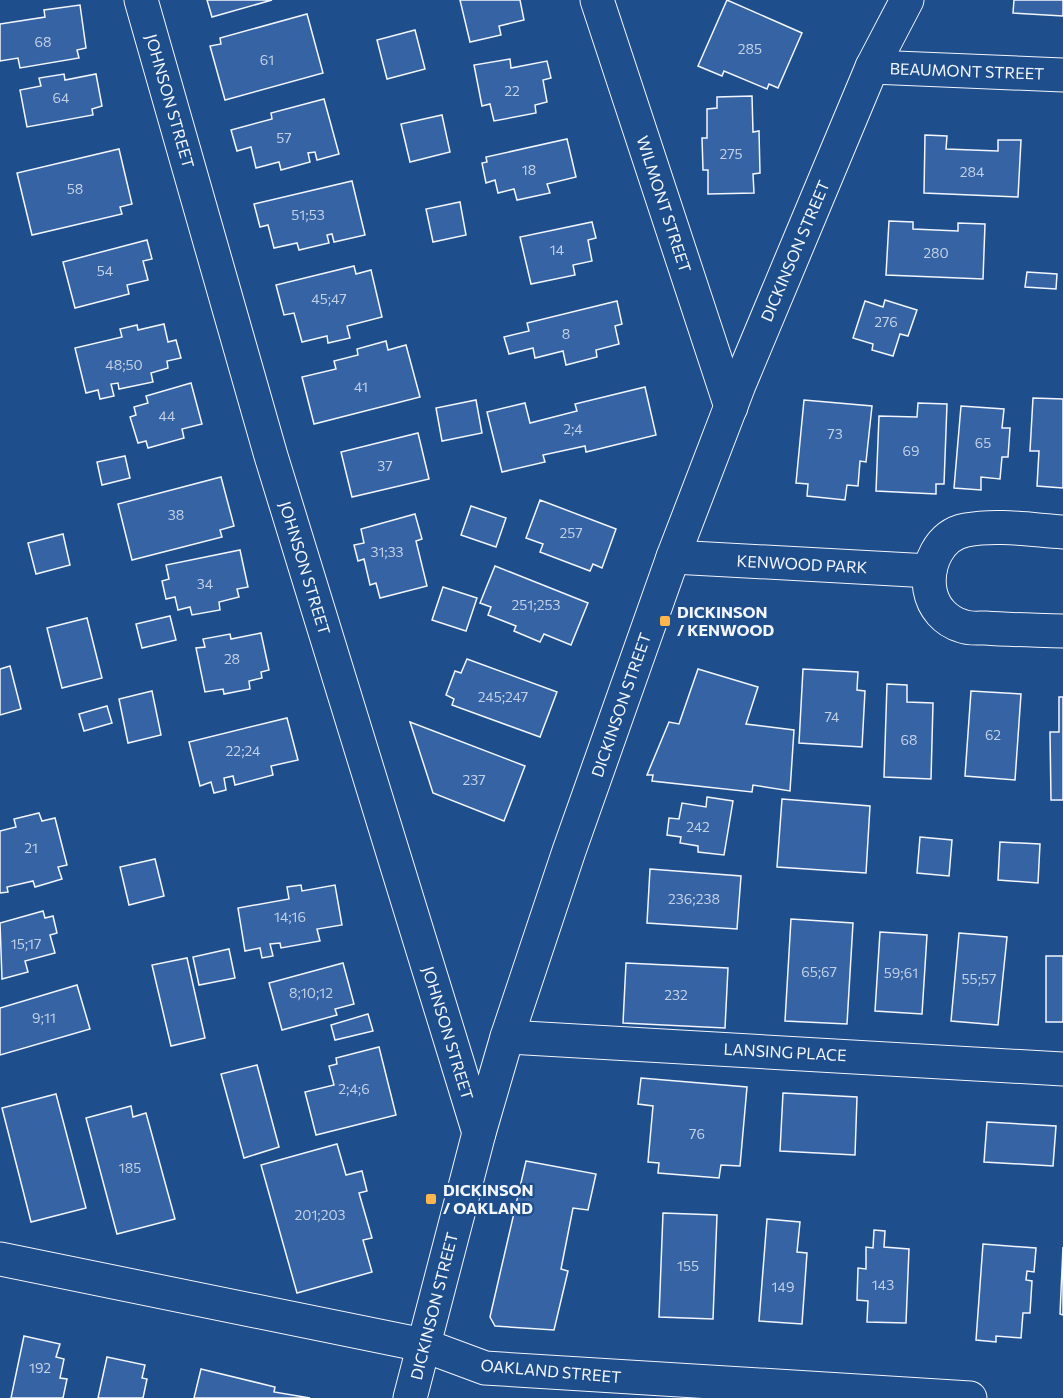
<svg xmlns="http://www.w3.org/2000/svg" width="1063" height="1398" font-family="Commissioner,sans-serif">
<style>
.building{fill:#3563a3;stroke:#f2f6ff;stroke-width:1.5}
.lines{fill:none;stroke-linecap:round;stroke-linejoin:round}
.street-casing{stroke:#f2f6ff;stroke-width:35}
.secondary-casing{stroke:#f2f6ff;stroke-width:35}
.street{stroke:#1f4e8c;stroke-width:33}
.secondary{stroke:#1f4e8c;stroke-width:33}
.poi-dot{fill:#ffb74d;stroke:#1f4e8c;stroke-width:2}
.labels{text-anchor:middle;stroke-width:4.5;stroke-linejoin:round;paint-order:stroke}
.number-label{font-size:14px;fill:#c3d1e8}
.street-label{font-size:16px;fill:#f2f6ff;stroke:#1f4e8c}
.poi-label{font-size:16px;font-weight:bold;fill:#f2f6ff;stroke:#1f4e8c;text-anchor:start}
</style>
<rect width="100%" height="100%" fill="#1f4e8c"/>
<!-- building -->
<g class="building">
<path d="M207,0H272L212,17Z"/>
<path d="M460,0H520L524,20L499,26L501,35L470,42Z"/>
<path d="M727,0L802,33L778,88L769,84L767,89L724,71L722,76L698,66Z"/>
<path d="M1014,0H1063V16L1013,13Z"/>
<path d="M80,5L86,48L77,50L79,58L20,68L18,58L0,61V24L45,17L44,10Z"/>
<path d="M307,14L323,73L225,100L210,46L221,44L220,38Z"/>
<path d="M415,30L425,69L387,79L377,40Z"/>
<path d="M510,59L511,68L547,61L551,78L543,80L547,102L535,105L536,113L494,121L490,104L482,106L474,65Z"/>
<path d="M64,74L65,80L96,74L102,106L92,109L93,115L27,127L20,90L41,86L39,78Z"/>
<path d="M752,96L753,132L759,131L760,173L753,174L754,193L708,194V170H703L702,138H707V109L717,108V97Z"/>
<path d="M324,99L339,154L317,160L315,152L308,153L310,162L281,170L279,162L256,168L251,147L237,151L231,130L272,119L271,113Z"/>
<path d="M442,115L450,152L410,162L401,124Z"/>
<path d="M925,135L947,136L946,149L998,151V140H1021L1018,197L924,193Z"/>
<path d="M567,139L576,177L547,184L550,193L517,200L514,189L498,193L495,180L486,183L482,163L487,162L486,157Z"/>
<path d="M119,149L132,204L120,207L122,214L32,235L17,173Z"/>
<path d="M352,181L365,235L334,242L332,234L327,235L329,243L299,250L297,243L274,248L268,225L260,227L254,204Z"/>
<path d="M460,202L466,235L433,242L426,209Z"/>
<path d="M889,221L913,222V229L958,231V223L985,224L983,279L886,275Z"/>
<path d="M592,222L596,238L588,240L592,261L573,265L575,275L531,284L520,237Z"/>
<path d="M147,240L152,259L143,261L148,280L127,285L129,294L75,308L63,262Z"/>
<path d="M354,266L356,274L371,270L382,317L347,326L350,338L328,343L327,336L302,342L294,313L284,315L276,285Z"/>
<path d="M1027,272L1057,274L1056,289L1025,287Z"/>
<path d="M885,300L917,310L908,336L900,334L893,356L872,350L873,344L853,338L865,301L883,307Z"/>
<path d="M617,301L622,324L615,326L619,344L596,350L597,357L566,365L563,351L535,358L533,348L509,354L504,337L529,331L527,323Z"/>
<path d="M164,324L168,342L176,340L181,358L167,361L168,368L151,373L153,382L119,389L118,383L111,384L114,396L100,399L98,390L86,393L75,348L122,337L120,329L137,325L138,330Z"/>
<path d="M386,341L388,350L406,345L420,397L314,424L302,377L336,369L334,361L358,355L357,349Z"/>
<path d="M191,383L202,424L182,429L184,438L148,448L146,441L138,443L130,417L136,415L134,407L148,403L146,396Z"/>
<path d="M645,387L656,435L586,452L585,446L543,455L545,462L502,472L487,412L525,403L530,423L577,411L575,404Z"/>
<path d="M1033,398L1063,399V488L1037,486L1039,451H1030Z"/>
<path d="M476,400L482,433L442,441L436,408Z"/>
<path d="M804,400L872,406L866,462L860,461L858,486L847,485L845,500L807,496L808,484L796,483Z"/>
<path d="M918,403L947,404L944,484H936V494L876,491L879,416L917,417Z"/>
<path d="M961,406L1004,409L1002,428H1010L1008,457H1002L1000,479L981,477V490L954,488Z"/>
<path d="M418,433L429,479L352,497L341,452Z"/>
<path d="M125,456L130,478L102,485L97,462Z"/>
<path d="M221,477L234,526L220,530L222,537L132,560L118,504Z"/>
<path d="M540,500L616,529L602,568L593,564L590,571L540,552L543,544L526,538Z"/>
<path d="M471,506L506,518L496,547L461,535Z"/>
<path d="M415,514L422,539L416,541L427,586L380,598L376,583L370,585L364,559L358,561L354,545L364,543L361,529Z"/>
<path d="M63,534L70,565L36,574L28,543Z"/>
<path d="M240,550L248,587L237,589L239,597L219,602L220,610L192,615L190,607L178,610L175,597L166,599L162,581L169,579L166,565Z"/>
<path d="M495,566L588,603L571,645L544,634L540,642L514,631L516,626L488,615L491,607L480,603Z"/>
<path d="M443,587L477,598L466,631L432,620Z"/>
<path d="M170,616L176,640L142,648L136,624Z"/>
<path d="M87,618L102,678L62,688L47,628Z"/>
<path d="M261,633L269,670L261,672L262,678L249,681L250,689L224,694L223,689L205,692L196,648L205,647L203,639L230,634L231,639Z"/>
<path d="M467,659L557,692L540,737L452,705L454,699L446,695L455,671L461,673Z"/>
<path d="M10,666L21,709L0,715V669Z"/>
<path d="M698,669L758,687L746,724L794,730L790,791L753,785L752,792L652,781L653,775H647L669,722L679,724Z"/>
<path d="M803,669L858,672L857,690L865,691L862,747L799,743Z"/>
<path d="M887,684L907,685V702L933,703L931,779L884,777Z"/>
<path d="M152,691L161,735L128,743L119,699Z"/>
<path d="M971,691L1021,694L1015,780L965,776Z"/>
<path d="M1059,697H1063V800H1051L1050,732H1059Z"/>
<path d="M107,706L112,723L84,731L79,714Z"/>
<path d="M287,718L298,760L271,766L273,775L235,785L233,776L224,778L226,790L214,793L211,782L200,786L189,742Z"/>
<path d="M410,722L525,766L504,821L433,793Z"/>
<path d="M707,797L733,801L724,855L698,852V846L680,843L681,837L667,835L669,818L679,819L682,803L706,807Z"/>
<path d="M782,799L870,806L866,873L777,867Z"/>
<path d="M39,813L42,821L55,818L67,865L58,867L62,879L35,887L33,881L7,887L8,892L0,893V831L16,827L14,819Z"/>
<path d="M920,837L952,840L949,876L917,873Z"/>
<path d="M1000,842L1040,844L1038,883L998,880Z"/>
<path d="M155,859L164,896L129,905L120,867Z"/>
<path d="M650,869L741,876L737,929L647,923Z"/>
<path d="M301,885L302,891L335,885L342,925L317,929L320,941L281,948L280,943L270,944L273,956L262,958L260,948L245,951L238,908L289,899L287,887Z"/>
<path d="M43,911L45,918L53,916L57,933L50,935L55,953L25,961L28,972L2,979L0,923Z"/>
<path d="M791,919L853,923L847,1024L785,1021Z"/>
<path d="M880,932L927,935L922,1014L875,1011Z"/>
<path d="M959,933L1007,937L998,1025L951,1021Z"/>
<path d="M229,949L235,978L199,985L193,957Z"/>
<rect x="1046" y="956" width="17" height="66"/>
<path d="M187,958L205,1038L171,1046L152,965Z"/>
<path d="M343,963L354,1004L335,1009L337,1015L282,1030L269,983Z"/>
<path d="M626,963L728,968L725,1028L623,1023Z"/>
<path d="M77,985L90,1029L0,1055V1008Z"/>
<path d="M368,1014L373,1031L335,1040L331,1025Z"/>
<path d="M379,1047L396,1115L316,1135L305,1092L334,1085L329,1066L337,1064L336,1058Z"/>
<path d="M257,1065L279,1147L244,1158L221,1074Z"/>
<path d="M641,1078L747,1087L740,1166L721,1165L719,1178L658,1173L659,1163L648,1162L653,1106L638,1104Z"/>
<path d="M783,1093L857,1097L855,1155L780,1151Z"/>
<path d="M56,1094L86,1208L31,1222L2,1108Z"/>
<path d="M131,1106L133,1117L146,1113L175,1219L117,1234L86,1118Z"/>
<path d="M987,1122L1056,1126L1053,1166L984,1162Z"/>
<path d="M337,1144L346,1175L362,1171L367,1191L359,1193L372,1238L363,1240L372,1272L297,1293L261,1165Z"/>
<path d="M526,1161L596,1174L588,1210L573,1208L561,1269L568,1271L554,1330L495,1326L490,1317Z"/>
<path d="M663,1213L717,1215L713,1319L659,1317Z"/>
<path d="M767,1219L800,1222L797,1252L807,1253L802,1324L759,1321Z"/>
<path d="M874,1230L885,1231L884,1247L909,1249L906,1323L867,1322L868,1301L857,1300L858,1268L866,1269V1247L873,1248Z"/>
<path d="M983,1244L1036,1248L1034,1272L1027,1271L1026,1280L1032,1281L1030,1313H1023L1021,1338L996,1336V1342L976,1340Z"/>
<path d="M1063,1247V1315L1060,1314Z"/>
<path d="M24,1336L60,1344L56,1357L64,1359L60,1378L67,1379L63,1398H11Z"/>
<path d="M107,1357L145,1365L142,1378L147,1379L143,1398H98Z"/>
<path d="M201,1369L275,1387L274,1392L310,1398H194Z"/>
</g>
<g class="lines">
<!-- street casing -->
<g class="street-casing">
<g id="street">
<path d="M141,0L271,456L479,1133"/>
<path d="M597,0L731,407"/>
<path d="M872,67L1063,75"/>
<path d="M1063,532C1032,530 997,524 966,530C939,535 926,565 930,590C933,607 945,621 962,626C969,629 977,628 985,628C1011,630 1037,630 1063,631"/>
<path d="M673,557L930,571"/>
<path d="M507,1037L1063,1069"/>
</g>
</g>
<!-- secondary casing -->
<g class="secondary-casing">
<g id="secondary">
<path d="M0,1259L423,1345L485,1368L970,1398"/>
<path d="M410,1398L479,1133L507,1037L569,851L673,557L739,385L872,67L907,0"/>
</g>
</g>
<!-- street -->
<use href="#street" class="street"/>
<!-- secondary -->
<use href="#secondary" class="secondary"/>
</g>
<!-- markers -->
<g class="poi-dot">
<rect x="659" y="615" width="12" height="12" rx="3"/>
<rect x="425" y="1193" width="12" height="12" rx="3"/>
</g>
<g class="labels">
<!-- number labels -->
<g class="number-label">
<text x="43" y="47">68</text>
<text x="750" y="54">285</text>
<text x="267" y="65">61</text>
<text x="512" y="96">22</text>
<text x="61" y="103">64</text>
<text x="284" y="143">57</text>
<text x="731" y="159">275</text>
<text x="529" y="175">18</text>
<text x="972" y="177">284</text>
<text x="75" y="194">58</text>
<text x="308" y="220">51;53</text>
<text x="557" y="255">14</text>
<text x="936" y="258">280</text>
<text x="105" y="276">54</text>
<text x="329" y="304">45;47</text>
<text x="886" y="327">276</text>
<text x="566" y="339">8</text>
<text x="124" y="370">48;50</text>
<text x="361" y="392">41</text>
<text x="167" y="421">44</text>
<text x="573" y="434">2;4</text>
<text x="835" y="439">73</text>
<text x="983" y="448">65</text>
<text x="911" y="456">69</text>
<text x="385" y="471">37</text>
<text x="176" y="520">38</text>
<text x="571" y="538">257</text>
<text x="387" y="557">31;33</text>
<text x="205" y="589">34</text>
<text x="536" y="610">251;253</text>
<text x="232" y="664">28</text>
<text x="503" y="702">245;247</text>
<text x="832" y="722">74</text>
<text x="993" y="740">62</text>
<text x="909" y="745">68</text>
<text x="243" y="756">22;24</text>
<text x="474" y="785">237</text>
<text x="698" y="832">242</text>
<text x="31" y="853">21</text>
<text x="694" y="904">236;238</text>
<text x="290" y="922">14;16</text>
<text x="26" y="949">15;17</text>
<text x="819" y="977">65;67</text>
<text x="901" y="978">59;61</text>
<text x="979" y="984">55;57</text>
<text x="311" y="998">8;10;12</text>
<text x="676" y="1000">232</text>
<text x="44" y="1023">9;11</text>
<text x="354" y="1094">2;4;6</text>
<text x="697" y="1139">76</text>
<text x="130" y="1173">185</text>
<text x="320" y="1220">201;203</text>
<text x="688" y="1271">155</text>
<text x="883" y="1290">143</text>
<text x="783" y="1292">149</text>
<text x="40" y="1373">192</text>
</g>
<!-- street labels -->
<g class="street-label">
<text transform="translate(967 71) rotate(2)" y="6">BEAUMONT STREET</text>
<text transform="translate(170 101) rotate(74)" y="6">JOHNSON STREET</text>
<text transform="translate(664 204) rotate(72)" y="6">WILMONT STREET</text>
<text transform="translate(795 251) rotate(-67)" y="6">DICKINSON STREET</text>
<text transform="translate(802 564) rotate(3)" y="6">KENWOOD PARK</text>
<text transform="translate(305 568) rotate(73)" y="6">JOHNSON STREET</text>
<text transform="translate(621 705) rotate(-71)" y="6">DICKINSON STREET</text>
<text transform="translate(448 1033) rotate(73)" y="6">JOHNSON STREET</text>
<text transform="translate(785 1052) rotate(3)" y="6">LANSING PLACE</text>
<text transform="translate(434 1306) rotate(-76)" y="6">DICKINSON STREET</text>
<text transform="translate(551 1371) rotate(5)" y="6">OAKLAND STREET</text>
</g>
<!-- poi labels -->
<g class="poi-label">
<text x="677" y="618">DICKINSON<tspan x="677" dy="18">/ KENWOOD</tspan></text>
<text x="443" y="1196">DICKINSON<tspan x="443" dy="18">/ OAKLAND</tspan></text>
</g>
</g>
</svg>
